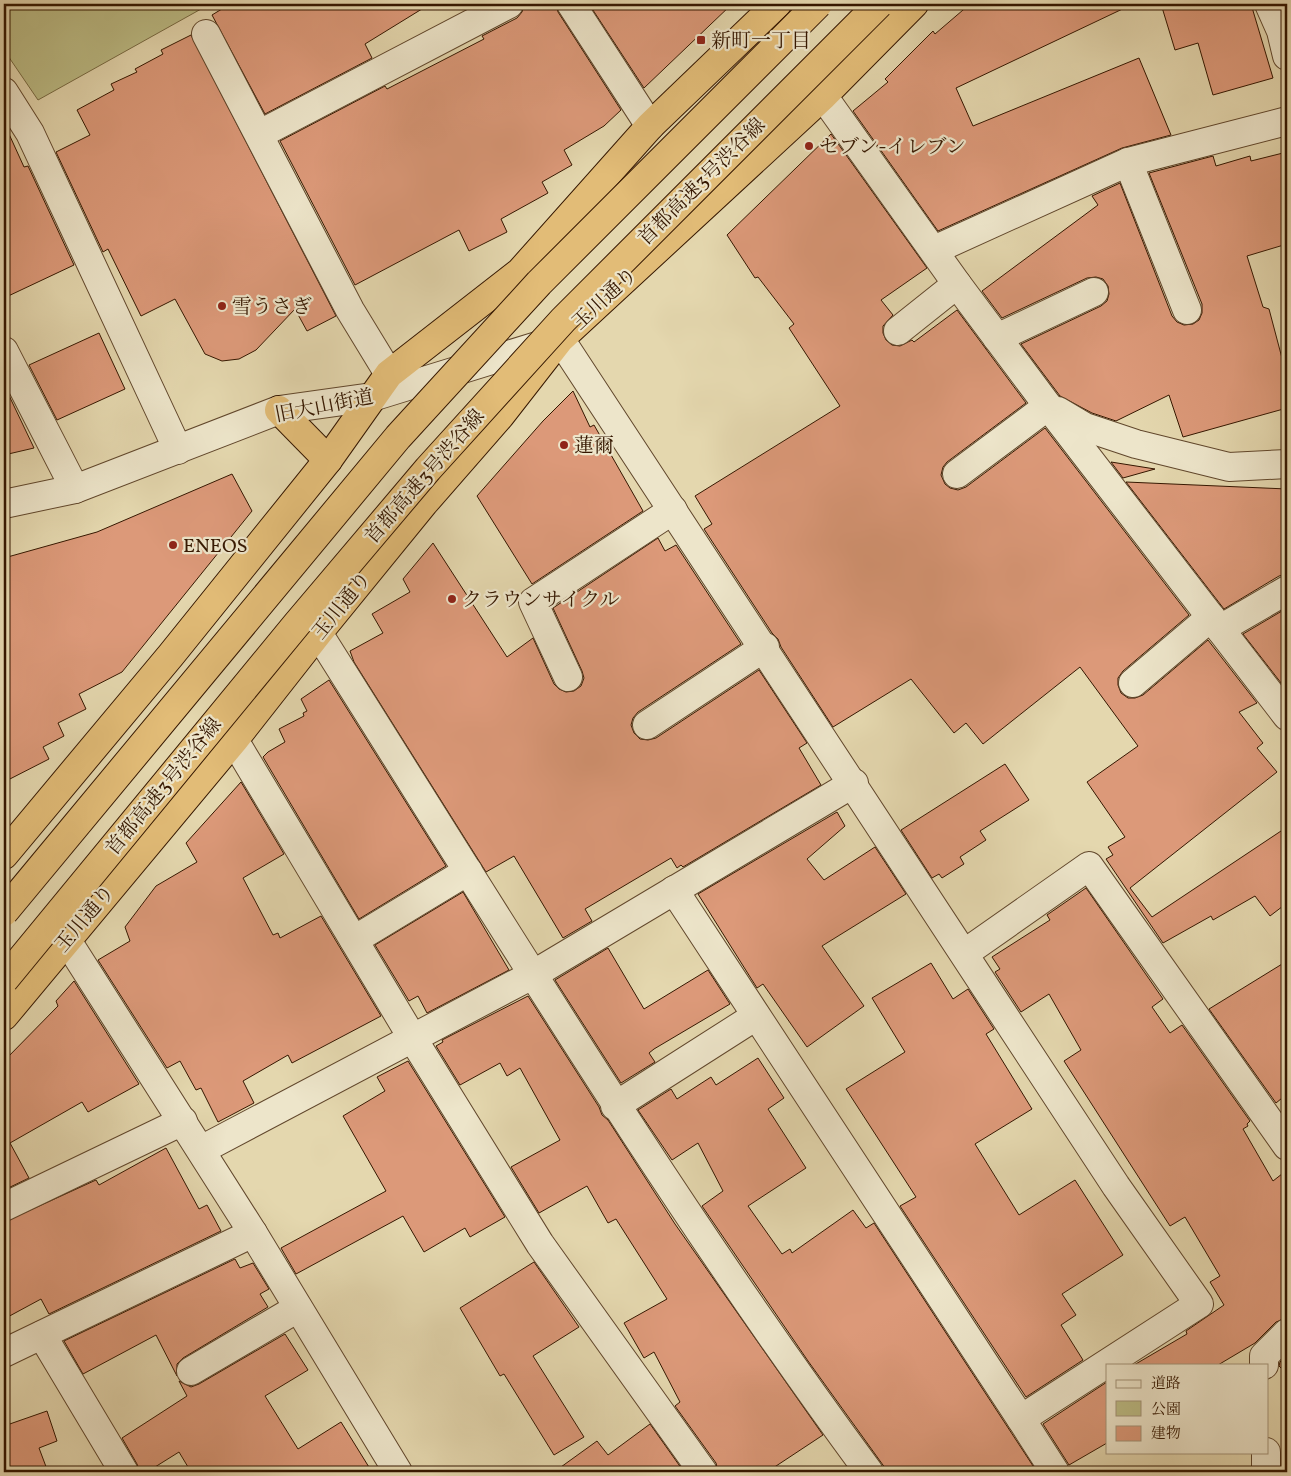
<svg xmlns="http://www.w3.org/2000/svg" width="1291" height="1476" font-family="Vollkorn,'Noto Serif JP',serif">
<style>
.green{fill:#bcbc85;stroke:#786a42}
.building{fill:#dc9979;stroke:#351700}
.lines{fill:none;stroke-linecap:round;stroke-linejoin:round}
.minor-casing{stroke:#61472c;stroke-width:30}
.highway-casing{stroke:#351700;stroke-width:30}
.minor{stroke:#ede5ca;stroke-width:28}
.highway{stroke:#e2bc77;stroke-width:28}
.highway-bridge-casing{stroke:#351700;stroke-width:30;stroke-linecap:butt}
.highway-bridge{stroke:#e2bc77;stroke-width:28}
.poi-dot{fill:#8f2418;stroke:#ede5ca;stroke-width:2}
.labels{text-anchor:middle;stroke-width:4.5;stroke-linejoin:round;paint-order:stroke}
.poi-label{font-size:20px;fill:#351700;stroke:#ede5ca;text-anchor:start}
.street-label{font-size:20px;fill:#351700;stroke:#ede5ca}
</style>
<rect width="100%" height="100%" fill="#e4d7ae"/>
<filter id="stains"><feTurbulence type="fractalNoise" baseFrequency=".004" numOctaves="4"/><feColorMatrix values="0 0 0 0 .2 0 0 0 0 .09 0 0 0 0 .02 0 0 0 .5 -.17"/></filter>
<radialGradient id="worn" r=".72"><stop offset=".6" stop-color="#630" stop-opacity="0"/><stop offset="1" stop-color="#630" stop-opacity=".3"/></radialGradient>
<!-- green -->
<path class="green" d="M4,4H210L38,100L4,50Z"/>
<!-- building -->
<g class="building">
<path d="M230,4H430L365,44L372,58L265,114L212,15Z"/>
<path d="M524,4H556L558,12L621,110L604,126L564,150L572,165L542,182L548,193L501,219L507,232L469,251L459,230L355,285L280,141L385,86L387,89L484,39L482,36L517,18L522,12Z"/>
<path d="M589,4H732L644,88Z"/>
<path d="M970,4H1133L956,88L973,126L1139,58L1171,135L1122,148L938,231L853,111L888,82L885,79L933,31L935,34Z"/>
<path d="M1161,4H1251L1273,78L1213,95L1198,43L1175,50Z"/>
<path d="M191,35L336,316L307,331L295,309L256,350L239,359L222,361L205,354L175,299L141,316L108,249L103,252L56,152L90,135L77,110L114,90L111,84L137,72L135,69L163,54L161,50Z"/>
<path d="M4,123L24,167L28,166L74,265L4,298Z"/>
<path d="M831,134L927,268L881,300L893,315L883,326V333L886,340L892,345L900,346L912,340L914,342L957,310L1026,403L947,462L943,467L941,475L945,484L950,488L958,490L966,487L1045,428L1189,615L1123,671L1118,678V685L1121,693L1128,698H1135L1143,695L1208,640L1257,703L1239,712L1263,743L1257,748L1277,772L1130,888L1152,917L1287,827V903L1270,916L1255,896L1213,920L1211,916L1163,943L1106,859L1113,855L1108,847L1125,837L1087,782L1138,746L1080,667L983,744L966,723L954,733L911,679L833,727L781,647L778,639L772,633L704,529L712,524L695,496L840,406L789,328L794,324L758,277L755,278L727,235Z"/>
<path d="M1287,152V244L1247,256L1263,307L1269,309L1287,377V408L1183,437L1169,395L1116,421L1092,413L1060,396L1021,344L1101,306L1107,301L1109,294L1108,286L1103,279L1096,277L1087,278L1002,318L982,291L1098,205L1092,196L1120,183L1172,316L1177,322L1184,325L1193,324L1199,320L1202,313V304L1149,173L1213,156L1216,166L1250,156L1251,161Z"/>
<path d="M99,333L125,389L57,420L29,365Z"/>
<path d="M4,385L34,448L4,455Z"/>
<path d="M573,391L590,427L594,425L643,511L532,584L477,496L543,421Z"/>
<path d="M1111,462L1155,469L1123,478Z"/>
<path d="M232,474L252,511L122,672L79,694L86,709L58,723L64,736L43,747L49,759L4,782V558L97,532Z"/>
<path d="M1126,482L1287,489V574L1279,576L1224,609Z"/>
<path d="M658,538L665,551L676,545L741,644L638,712L633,718L631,725L634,733L640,739L648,740L656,738L759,670L807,743L799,748L821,785L683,867L681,865L677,868L671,858L585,909L592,921L563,938L514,856L486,872L354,662L350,651L383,633L372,614L410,592L403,579L433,543L507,657L533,638L554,684L559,689L566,692L574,691L581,686L584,678L582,671L553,608Z"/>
<path d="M1287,608V686L1285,688L1243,634Z"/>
<path d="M329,680L446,866L359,919L263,757L268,752L285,742L279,729L304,716L303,713L307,711L301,699Z"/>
<path d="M1005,764L1029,800L980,831L986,840L960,857L964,864L942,878L939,874L932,878L901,830Z"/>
<path d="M241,782L284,854L243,878L273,935L278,933L280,938L321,916L381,1016L292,1063L288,1055L243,1081L254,1103L218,1122L201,1088L196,1090L180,1061L167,1068L98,960L130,941L125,927L156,886L197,862L186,843Z"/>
<path d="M837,812L845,826L807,859L824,880L875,847L906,894L822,946L864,1006L807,1047L763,984L757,988L698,894Z"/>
<path d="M1086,888L1163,999L1152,1007L1170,1033L1182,1025L1250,1121L1247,1124L1248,1126L1243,1129L1273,1181L1287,1170V1318L1276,1322L1255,1343L1218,1365H1134L1187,1334L1186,1331L1224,1305L1210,1282L1220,1276L1185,1217L1170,1226L1064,1061L1081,1050L1049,994L1021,1012L995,972L1000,969L992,957L1050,920L1047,915Z"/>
<path d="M463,892L509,970L427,1013L418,996L409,1001L375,945Z"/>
<path d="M608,948L644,1009L708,970L730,1004L654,1049L649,1053L655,1062L621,1083L555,980Z"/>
<path d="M1287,961V1094L1276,1103L1209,1009Z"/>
<path d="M931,963L953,999L968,989L994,1029L986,1034L1032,1109L975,1144L1019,1215L1075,1180L1123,1255L1062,1294L1076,1315L1061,1325L1083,1360L1026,1397L900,1206L916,1197L846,1089L905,1052L872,998Z"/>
<path d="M74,981L139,1084L88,1112L82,1102L10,1143L29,1178L4,1190V1061L58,1006L56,1001Z"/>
<path d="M528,996L599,1107L602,1115L608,1120L675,1224L823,1435L767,1472H718L716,1463L675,1406L680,1402L654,1352L644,1358L624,1323L667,1299L616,1219L608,1223L587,1186L539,1213L511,1167L560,1140L520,1068L507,1076L500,1063L460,1085L436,1046L443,1042L442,1040Z"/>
<path d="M758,1058L784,1098L768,1109L806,1168L748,1206L782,1254L790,1249L792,1253L853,1210L866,1228L874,1223L1037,1472H888L808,1361L702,1206L723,1191L698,1143L672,1160L638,1110L671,1089L677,1099L711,1077L716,1085Z"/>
<path d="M408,1061L505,1217L470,1237L465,1228L424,1252L403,1216L296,1274L281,1248L386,1191L343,1116L385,1091L377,1077Z"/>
<path d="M166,1148L199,1209L207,1205L221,1231L49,1314L41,1299L4,1319V1222L96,1180L99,1185Z"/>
<path d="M235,1259L240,1268L253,1263L269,1289L260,1294L268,1307L183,1358L177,1364V1376L156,1335L83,1374L64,1341Z"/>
<path d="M534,1262L579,1327L533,1356L584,1437L554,1455L504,1374L500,1376L460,1308Z"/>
<path d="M285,1334L308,1370L265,1396L298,1449L341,1422L372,1472H191L179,1452L147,1472H140L137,1464L122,1438L187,1396L179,1381L191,1387L199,1384Z"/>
<path d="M1287,1355V1374L1279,1366L1280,1362Z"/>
<path d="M1107,1382V1443L1069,1465L1043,1424Z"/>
<path d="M47,1411L57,1441L39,1448L48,1472H4V1426Z"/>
<path d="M650,1424L684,1472H554L597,1441L608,1455Z"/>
</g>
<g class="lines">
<!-- minor casing -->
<g class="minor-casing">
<g id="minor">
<path d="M571,4L650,126"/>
<path d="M1269,4L1281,31L1287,56"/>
<path d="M206,34L350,310L389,374"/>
<path d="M4,92L30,133L178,450"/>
<path d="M823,96L957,284L1048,406L1287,716"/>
<path d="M260,134L509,4"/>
<path d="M1128,162L1187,310"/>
<path d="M934,250L1128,162L1287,121"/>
<path d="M898,331L957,284"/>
<path d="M997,338L1094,292"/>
<path d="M4,351L75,489"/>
<path d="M1058,411L1085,427L1136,444L1229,467L1287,464"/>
<path d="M957,474L1048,406"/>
<path d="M4,504L75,489L279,410L372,397L560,339L1116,1186L1199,1304L1021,1419L1055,1472"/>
<path d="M1220,629L1287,590"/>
<path d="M318,633C497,916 670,1203 869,1472"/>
<path d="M568,677L533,602L673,510"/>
<path d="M1133,683L1211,617"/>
<path d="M647,725L765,647"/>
<path d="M234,740L413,1039L540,1244L703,1472"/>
<path d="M674,890L1021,1419"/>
<path d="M66,939L253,1233L398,1472"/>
<path d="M354,940L468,871"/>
<path d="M965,953L1089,866L1287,1146"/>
<path d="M615,1106L756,1016"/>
<path d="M201,1150L534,974L854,783"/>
<path d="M4,1207L183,1121"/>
<path d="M42,1335L124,1472"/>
<path d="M4,1353L253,1233"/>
<path d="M1264,1365V1356L1287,1333"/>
<path d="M191,1371L298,1308"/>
<path d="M1266,1452V1472"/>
</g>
</g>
<!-- highway casing -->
<g class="highway-casing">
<g id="highway">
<path d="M279,410L328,460"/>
<path d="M4,855L171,655L328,460L389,374L520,272L650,126L777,4"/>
<path d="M4,1016L234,740L318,633L424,503L500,416L560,339L823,96L914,4"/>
</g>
</g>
<!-- minor -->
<use href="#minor" class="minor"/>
<!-- highway -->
<use href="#highway" class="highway"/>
<!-- highway-bridge casing -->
<g class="highway-bridge-casing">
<g id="highway-bridge">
<path d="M4,912L398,437L539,283L818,4"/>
<path d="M4,980L296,625L428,469L563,320L879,4"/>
</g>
</g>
<!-- highway-bridge -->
<use href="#highway-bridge" class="highway-bridge"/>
</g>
<!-- markers -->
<g class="poi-dot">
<rect x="696" y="35" width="10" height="10" rx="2.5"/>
<circle cx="809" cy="146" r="5"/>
<circle cx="222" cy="306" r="5"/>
<circle cx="564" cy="445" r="5"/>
<circle cx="173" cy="545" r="5"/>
<circle cx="452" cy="599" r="5"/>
</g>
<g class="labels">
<!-- poi labels -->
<g class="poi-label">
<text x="711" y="47">新町一丁目</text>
<text x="819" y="153">セブン-イレブン</text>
<text x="232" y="313">雪うさぎ</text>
<text x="574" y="452">蓮爾</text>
<text x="183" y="552">ENEOS</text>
<text x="462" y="606">クラウンサイクル</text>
</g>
<!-- street labels -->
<g class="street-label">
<text transform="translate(701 181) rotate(-45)" y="7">首都高速3号渋谷線</text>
<text transform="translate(604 298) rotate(-43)" y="7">玉川通り</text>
<text transform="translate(324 405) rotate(-11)" y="7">旧大山街道</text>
<text transform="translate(424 476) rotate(-49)" y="7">首都高速3号渋谷線</text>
<text transform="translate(341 605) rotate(-51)" y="7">玉川通り</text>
<text transform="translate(163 786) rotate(-51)" y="7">首都高速3号渋谷線</text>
<text transform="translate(84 918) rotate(-50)" y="7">玉川通り</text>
</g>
</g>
<!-- margin -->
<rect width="1291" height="1476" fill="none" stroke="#e4d7ae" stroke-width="20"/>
<rect x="5" y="5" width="1281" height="1466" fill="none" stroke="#351700" stroke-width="2.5"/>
<rect x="10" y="10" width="1271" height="1456" fill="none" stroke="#351700"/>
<!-- legend -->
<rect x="1106" y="1364" width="162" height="90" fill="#ede5ca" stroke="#a39379"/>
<rect x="1116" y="1380" width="25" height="8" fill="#ede5ca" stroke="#a39379"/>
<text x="1151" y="1388" font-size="15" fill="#351700">道路</text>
<rect x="1116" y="1401" width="25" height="15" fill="#bcbc85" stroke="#a39379"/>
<text x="1151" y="1414" font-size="15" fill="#351700">公園</text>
<rect x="1116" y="1426" width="25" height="15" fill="#dc9979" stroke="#a39379"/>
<text x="1151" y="1438" font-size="15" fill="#351700">建物</text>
<rect width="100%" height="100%" filter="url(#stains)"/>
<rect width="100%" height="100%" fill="url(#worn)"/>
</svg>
